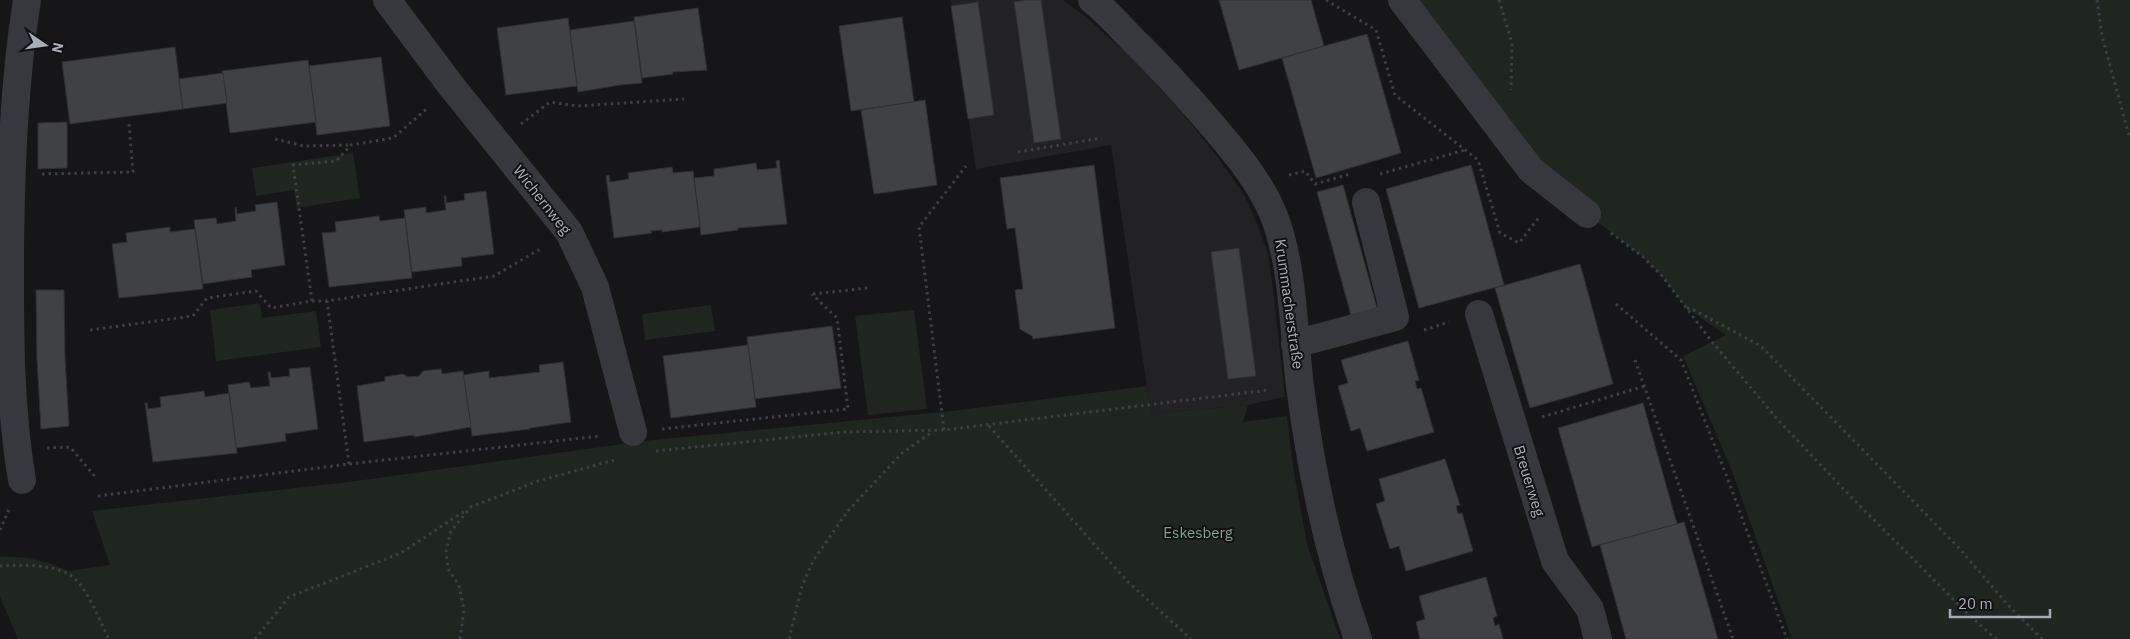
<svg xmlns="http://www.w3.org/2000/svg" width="2130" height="639" font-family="'IBM Plex Sans',sans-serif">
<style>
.built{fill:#222225}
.green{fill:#1e261f}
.building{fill:#404145;stroke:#303034}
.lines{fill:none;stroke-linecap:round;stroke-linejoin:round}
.path{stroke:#3d3f44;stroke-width:3;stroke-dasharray:2.5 4;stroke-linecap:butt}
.minor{stroke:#37383d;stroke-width:28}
.labels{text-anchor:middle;stroke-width:4;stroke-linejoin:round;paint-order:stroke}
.street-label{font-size:15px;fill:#a8adb8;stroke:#111113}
.park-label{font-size:15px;fill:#7fa381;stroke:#111113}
</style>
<rect width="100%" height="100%" fill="#161618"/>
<!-- built -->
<path class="built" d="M951,0H1063L1085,16L1137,63L1180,110L1219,159L1245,196L1258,226L1268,254L1273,288L1285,397L1248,405L1151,414L1111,145L976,169Z"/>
<!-- green -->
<g class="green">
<path d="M1416,0H2130V639H1792L1732,471L1683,356L1726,335L1686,308L1662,276L1643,257L1587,214L1545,171Z"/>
<path d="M353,153L360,198L297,208L294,190L256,196L252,168Z"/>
<path d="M260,303L262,318L316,311L321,347L216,361L210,310Z"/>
<path d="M711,305L715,331L645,340L642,314Z"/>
<path d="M914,310L927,409L868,415L855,316Z"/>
<path d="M1147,386L1151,414L1248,405L1243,422L1287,416L1294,473L1307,544L1340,639H18L0,597V556L28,558L52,564L68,571L110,565L92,511L349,482L644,441L952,411Z"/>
</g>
<!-- building -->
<g class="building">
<path d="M1025,0H1041L1061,139L1034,143L1014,2Z"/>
<path d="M1219,0H1311L1324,46L1239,70Z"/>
<path d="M978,2L994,115L968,119L951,6Z"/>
<path d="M698,8L707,70L672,72L673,74L642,78L634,17Z"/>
<path d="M902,17L914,102L851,111L839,26Z"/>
<path d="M568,18L577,86L506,95L497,28Z"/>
<path d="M634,21L642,83L620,85L578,92L570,30Z"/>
<path d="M1367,34L1401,153L1316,178L1282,58Z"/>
<path d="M175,47L183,109L70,124L62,62Z"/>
<path d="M381,57L390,126L317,135L309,66Z"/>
<path d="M308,60L316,122L230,133L222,71Z"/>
<path d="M223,73L227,103L183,109L179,79Z"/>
<path d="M925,100L937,185L874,194L861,110Z"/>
<path d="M67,122V168L38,169V123Z"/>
<path d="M779,160L787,224L738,228V230L701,235L694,178L714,176V169L756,163L757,170L777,168L776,161Z"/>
<path d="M1094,165L1115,328L1033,339L1032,336L1020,329L1015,290L1023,289L1015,228L1007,229L1000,178Z"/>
<path d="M1471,165L1504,285L1419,308L1386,189Z"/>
<path d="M672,167L673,173L693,171L700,227L662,232V230L651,231L652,233L614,238L606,176L609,175L610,182L629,179L628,173Z"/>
<path d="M1343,185L1377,308L1351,315L1317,192Z"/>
<path d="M486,191L494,254L461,258L462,266L412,272L404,210L426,207V213L446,210L444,196H446V203L465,200L464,194Z"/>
<path d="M277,202L285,265L251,270L252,277L203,284L194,220L216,218L217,224L236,221L235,208L236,207L237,214L256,211L255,205Z"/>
<path d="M379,216L380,221L405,218L412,278L329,287L322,233L336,232L335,222Z"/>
<path d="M170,227V232L195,229L203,289L119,298L112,244L127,242L126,233Z"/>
<path d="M1239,248L1256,376L1228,379L1211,252Z"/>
<path d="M1580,264L1613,384L1530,408L1495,288Z"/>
<path d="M36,290H64L65,358L69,426L41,429L37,359Z"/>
<path d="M832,326L841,388L755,399L747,337Z"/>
<path d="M1408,341L1419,380L1415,381L1417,389L1421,388L1434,432L1367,451L1360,428L1351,431L1338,386L1348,383L1341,360Z"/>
<path d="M748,345L756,407L671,418L663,356Z"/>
<path d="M563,362L571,422L530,428V429L472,436L463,375L489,371V378L540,372L539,365Z"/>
<path d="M310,367L318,429L285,434L286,441L236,448L228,385L249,382L251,388L270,386L268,372H270L271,378L290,376L289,369Z"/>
<path d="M441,369L442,374L463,371L471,427L414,437V435L364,442L357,386L385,381V377L403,374L408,377L419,376L423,371Z"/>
<path d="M204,391L205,397L229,393L237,453L153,462L145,403H147L148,409L161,407L160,397Z"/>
<path d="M1643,403L1677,524L1592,547L1558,428Z"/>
<path d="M1445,459L1460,505L1456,506L1458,514L1462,513L1473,551L1406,571L1399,546L1390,549L1376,504L1385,501L1379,479Z"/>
<path d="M1684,522L1718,639H1626L1600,545Z"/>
<path d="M1486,577L1497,616L1493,618L1495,626L1499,624L1503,639H1420L1416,622L1425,619L1419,596Z"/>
</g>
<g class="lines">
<!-- path -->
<g class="path">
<path d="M1326,0L1376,30L1395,95L1478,160L1500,233L1519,243L1540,216"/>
<path d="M1499,0L1512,43L1511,90"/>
<path d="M2097,0L2102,36L2130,139"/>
<path d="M521,124L550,102L578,106L684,99"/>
<path d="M275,139L304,146L351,145"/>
<path d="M1018,152L1102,138"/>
<path d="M42,174L133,172L129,124"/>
<path d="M1380,174L1465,150"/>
<path d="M1289,175L1305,171L1315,184L1350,174"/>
<path d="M1611,233L1643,257L1662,276L1713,343L1779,421L1852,498L1969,615L1996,639"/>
<path d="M813,294L868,288"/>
<path d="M312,301L293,165L336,161L351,145L393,138L429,107"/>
<path d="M1616,304L1681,360L1727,477L1787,639"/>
<path d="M1687,308L1692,309L1761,346L1959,548L2007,604L2042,639"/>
<path d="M90,330L193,316L207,298L256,291L271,308L312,301H327"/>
<path d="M1424,330L1449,322"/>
<path d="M1635,360L1733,639"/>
<path d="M1542,417L1645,386"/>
<path d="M989,426L1127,581L1191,639"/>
<path d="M662,429L848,409L837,318L812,294"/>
<path d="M944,430L919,227L966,166"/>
<path d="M47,448L70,447L97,479"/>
<path d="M656,451L844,432L944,430L1269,390"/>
<path d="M349,464L327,301L494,276L542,248"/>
<path d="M98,496L349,464L601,436"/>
<path d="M0,530L10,507"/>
<path d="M0,566C21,565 58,563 75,579C90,594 99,620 109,639"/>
<path d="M255,639L289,597L401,553L466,510"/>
<path d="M460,639L464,610L459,585L448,569L446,551L451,531L471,507L538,481L618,459"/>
<path d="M789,639L802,586L813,561L847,512L901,454L932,432"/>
</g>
<!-- minor -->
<g class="minor">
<path d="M387,0L452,87L569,232L595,287L633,432"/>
<path d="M1092,0C1108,12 1121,28 1135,42C1162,68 1187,96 1212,125C1234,151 1258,179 1272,211C1294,263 1293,330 1300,386C1311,472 1329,557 1358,639"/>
<path d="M1402,0L1531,170L1587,214"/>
<path d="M1479,314L1555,561L1590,609L1598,639"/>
<path d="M1295,344L1395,317L1366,202"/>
<path d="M22,480C9,404 10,327 10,250C11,166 14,82 27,0"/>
</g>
</g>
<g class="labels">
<!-- street labels -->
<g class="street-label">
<text transform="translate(542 200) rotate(52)" y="5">Wichernweg</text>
<text transform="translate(1289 304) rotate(82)" y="5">Krummacherstraße</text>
<text transform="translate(1529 481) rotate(73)" y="5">Breuerweg</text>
</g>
<!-- park labels -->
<g class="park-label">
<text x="1198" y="538">Eskesberg</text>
</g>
</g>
<!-- north arrow -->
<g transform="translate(45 45) rotate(103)" stroke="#111113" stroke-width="4" paint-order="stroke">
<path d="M0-4L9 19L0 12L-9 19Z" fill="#a8adb8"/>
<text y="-8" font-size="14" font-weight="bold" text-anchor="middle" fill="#a8adb8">N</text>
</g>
<!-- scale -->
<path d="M1950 609v8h100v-8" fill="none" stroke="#a8adb8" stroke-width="2.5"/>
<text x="1958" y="609" font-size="15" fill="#a8adb8" stroke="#111113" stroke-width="4" paint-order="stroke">20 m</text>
</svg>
